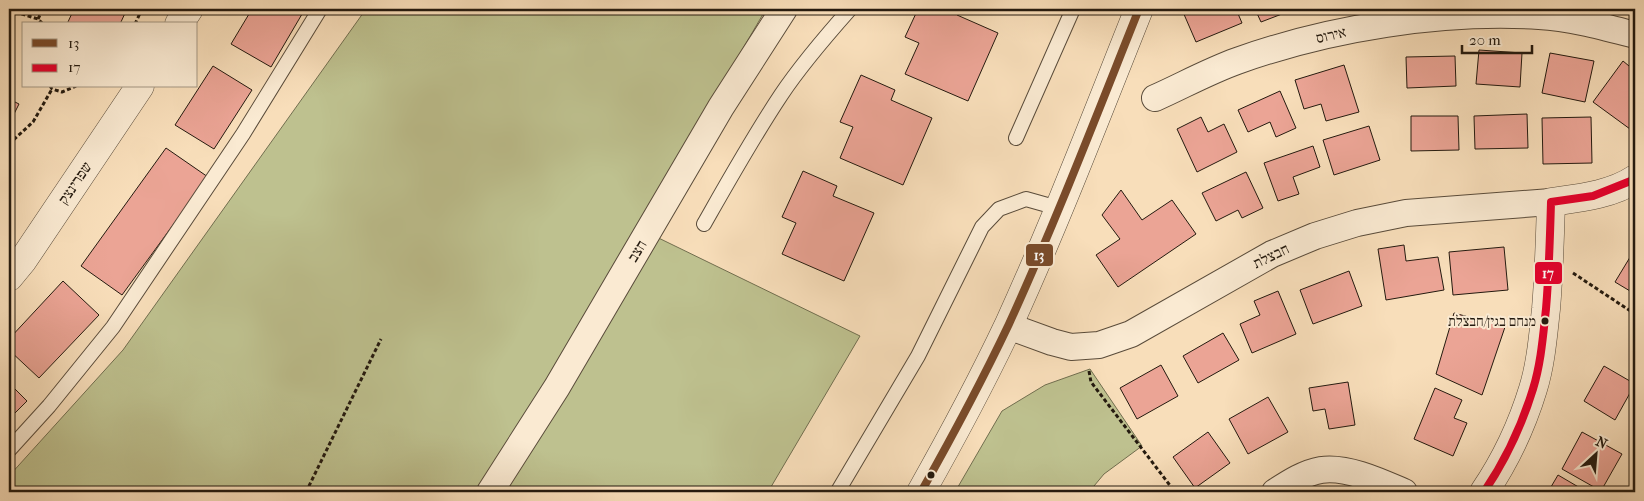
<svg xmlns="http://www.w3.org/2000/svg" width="1644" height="501" font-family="'IM FELL French Canon','Frank Ruhl Libre',serif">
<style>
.green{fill:#bec18f;stroke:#716e4f}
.building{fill:#eba495;stroke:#241a0f}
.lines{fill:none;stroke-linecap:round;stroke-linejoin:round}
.service-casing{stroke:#594b3a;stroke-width:16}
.minor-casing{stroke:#594b3a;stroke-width:28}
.tertiary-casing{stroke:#594b3a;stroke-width:29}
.path{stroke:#241a0f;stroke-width:3;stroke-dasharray:4 2.5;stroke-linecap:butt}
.service{stroke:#faead2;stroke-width:14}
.minor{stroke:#faead2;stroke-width:26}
.tertiary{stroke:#faead2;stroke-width:28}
.bus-1-casing{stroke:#faead2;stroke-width:11}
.bus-2-casing{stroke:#faead2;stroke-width:11}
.bus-1{stroke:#7a4b2a;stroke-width:8}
.bus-2{stroke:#e4002b;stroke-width:8}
.bus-dot{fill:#241a0f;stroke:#faead2;stroke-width:2}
.labels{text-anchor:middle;stroke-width:4;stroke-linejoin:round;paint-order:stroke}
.bus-label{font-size:14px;fill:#241a0f;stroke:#faead2;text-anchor:end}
.street-label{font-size:15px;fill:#241a0f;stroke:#faead2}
.line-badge{stroke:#faead2;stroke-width:2}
.badge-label{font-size:14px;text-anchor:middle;font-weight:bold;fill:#fff}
</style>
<rect width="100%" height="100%" fill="#f8deba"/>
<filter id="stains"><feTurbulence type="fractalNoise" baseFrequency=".004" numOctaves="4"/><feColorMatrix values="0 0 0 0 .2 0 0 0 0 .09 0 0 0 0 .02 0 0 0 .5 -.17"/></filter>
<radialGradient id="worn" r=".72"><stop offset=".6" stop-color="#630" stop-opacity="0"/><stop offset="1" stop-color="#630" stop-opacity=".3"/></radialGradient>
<!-- green -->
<g class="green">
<path d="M366,9H766L638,228L860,336L768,492H9V476L123,350Z"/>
<path d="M1090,369L1142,446L1104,474L1089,492H955L1002,411L1045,385Z"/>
</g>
<!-- building -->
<g class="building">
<path d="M74,9H127L120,24H67Z"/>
<path d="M252,9H305L271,67L231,44Z"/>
<path d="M918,9H960L957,15L998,33L968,101L905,74L919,43L905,37Z"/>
<path d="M1190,9H1236L1242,23L1196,42L1183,12Z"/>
<path d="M1255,9H1295L1261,22Z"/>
<path d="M1479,50L1522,53L1520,87L1476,84Z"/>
<path d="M1550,53L1594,61L1585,102L1542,93Z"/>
<path d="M1455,56L1456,86L1407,88L1406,57Z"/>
<path d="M1623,61L1635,71V122L1630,129L1593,102Z"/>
<path d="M1344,65L1359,112L1326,121L1321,104L1304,109L1295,80Z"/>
<path d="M213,66L252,90L214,149L175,125Z"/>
<path d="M861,75L895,90L891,100L932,118L903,185L840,158L853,127L840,122Z"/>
<path d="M1280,91L1296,128L1276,137L1270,122L1248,132L1238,110Z"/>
<path d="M9,99L19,104L9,124Z"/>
<path d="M1527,114L1528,148L1475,149L1474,116Z"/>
<path d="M1411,116H1458L1459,150L1411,151Z"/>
<path d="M1201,117L1208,132L1224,124L1237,152L1197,172L1177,129Z"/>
<path d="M1591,117L1592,163L1543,164L1542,118Z"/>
<path d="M1369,126L1380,160L1334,175L1323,140Z"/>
<path d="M1313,146L1320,167L1293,177L1299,194L1278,201L1264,163Z"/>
<path d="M166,148L208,177L122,295L81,266Z"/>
<path d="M803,171L837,186L833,196L874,213L844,281L782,254L796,223L782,217Z"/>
<path d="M1246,172L1263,208L1242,218L1238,210L1216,221L1202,193Z"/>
<path d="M1121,190L1142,220L1172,200L1196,234L1118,287L1096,255L1120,239L1102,215Z"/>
<path d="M1404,245L1406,261L1438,257L1444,290L1386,300L1378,249Z"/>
<path d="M1504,247L1508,290L1453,295L1449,252Z"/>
<path d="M1635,249V294L1615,282Z"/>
<path d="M1349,271L1362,306L1313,324L1300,290Z"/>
<path d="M63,281L99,315L39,378L9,350V339Z"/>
<path d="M1278,291L1296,334L1252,353L1240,324L1260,315L1254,301Z"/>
<path d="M1454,313L1505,327L1482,395L1436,374Z"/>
<path d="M1223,333L1239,360L1198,383L1183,356Z"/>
<path d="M1161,365L1178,396L1137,419L1120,388Z"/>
<path d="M1604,366L1635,384L1615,420L1584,401Z"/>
<path d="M1348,382L1355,425L1329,429L1325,409L1313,411L1309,388Z"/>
<path d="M9,383L27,401L9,419Z"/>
<path d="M1435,388L1462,400L1454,418L1467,423L1453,456L1414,439Z"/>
<path d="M1268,397L1288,432L1248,454L1229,419Z"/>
<path d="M1208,432L1230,463L1195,488L1173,457Z"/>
<path d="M1582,432L1622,454L1601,491L1562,469Z"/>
<path d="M1558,475L1587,492H1548Z"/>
</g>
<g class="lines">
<!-- service casing -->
<g class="service-casing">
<g id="service">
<path d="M1016,138L1073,9"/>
<path d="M704,224C729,180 753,137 781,95C801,65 826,36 850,9"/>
<path d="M9,450L49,406L113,327L243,134L320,9"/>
<path d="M838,491L918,356L982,227L999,209L1026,199L1058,208"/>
</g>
</g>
<!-- minor casing -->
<g class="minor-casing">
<g id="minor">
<path d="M1155,98C1182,86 1209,71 1237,61C1329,28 1442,10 1539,16C1572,18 1604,27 1635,35"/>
<path d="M1008,326L1052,342L1071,347L1099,345L1131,334L1272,254L1315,236L1357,223L1406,213L1551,202"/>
<path d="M490,492L557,387L721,107L784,9"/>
<path d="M1275,492C1289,483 1304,473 1321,470C1347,466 1381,482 1404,492"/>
</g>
</g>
<!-- tertiary casing -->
<g class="tertiary-casing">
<g id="tertiary">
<path d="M179,24L189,9"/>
<path d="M9,277L23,260L140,86"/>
<path d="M921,492C952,437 982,381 1009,324C1056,221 1097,114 1139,9"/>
<path d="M1484,492C1505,461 1522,425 1533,389C1541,363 1543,336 1546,309C1549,274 1550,238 1551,202C1579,198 1611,195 1635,179"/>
</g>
</g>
<!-- path -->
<g class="path">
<path d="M9,12L12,11L38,19L43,24"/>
<path d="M38,19L43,9"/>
<path d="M135,24L142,9"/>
<path d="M50,86L52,89L62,92L76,86"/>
<path d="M9,144L33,122L52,89"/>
<path d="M1573,273L1635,314"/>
<path d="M1089,371L1091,382L1175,492"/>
<path d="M306,492L381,339"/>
</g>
<!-- service -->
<use href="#service" class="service"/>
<!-- minor -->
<use href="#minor" class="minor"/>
<!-- tertiary -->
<use href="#tertiary" class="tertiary"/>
<!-- bus-1 casing -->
<g class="bus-1-casing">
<path id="bus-1" d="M921,492C952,437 982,381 1009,324C1056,221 1097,114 1139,9"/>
</g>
<!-- bus-2 casing -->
<g class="bus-2-casing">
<path id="bus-2" d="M1484,492C1505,461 1522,425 1533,389C1541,363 1543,336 1546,309C1549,274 1550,238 1551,202L1593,196L1633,180"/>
</g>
<!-- bus-1 -->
<use href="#bus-1" class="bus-1"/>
<!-- bus-2 -->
<use href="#bus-2" class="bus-2"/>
</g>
<!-- markers -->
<g class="bus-dot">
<circle cx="1545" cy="321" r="4.5"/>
<circle cx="931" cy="475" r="4.5"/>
</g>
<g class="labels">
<!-- bus labels -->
<g class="bus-label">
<text x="1536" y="326">מנחם בגין/חבצלת</text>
</g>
<!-- street labels -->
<g class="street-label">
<text transform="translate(1331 35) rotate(-13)" y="5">אירוס</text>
<text transform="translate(75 183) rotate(-56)" y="5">שפרינצק</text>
<text transform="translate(637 251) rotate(-59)" y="5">חצב</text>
<text transform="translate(1271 256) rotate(-26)" y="5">חבצלת</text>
</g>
</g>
<g class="line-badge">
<rect x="1025" y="243" width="29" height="24" rx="5" fill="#7a4b2a"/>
<rect x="1534" y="261" width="29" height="24" rx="5" fill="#e4002b"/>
</g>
<g class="badge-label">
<text x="1039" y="260">13</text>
<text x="1548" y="278">17</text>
</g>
<!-- margin -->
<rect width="1644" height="501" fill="none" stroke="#f8deba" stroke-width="30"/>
<rect x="10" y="10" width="1624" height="481" fill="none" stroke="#241a0f" stroke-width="2.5"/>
<rect x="15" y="15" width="1614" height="471" fill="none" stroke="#241a0f"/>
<!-- legend -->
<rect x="22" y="22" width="175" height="65" fill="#faead2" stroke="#a49784"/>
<rect x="32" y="39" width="25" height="8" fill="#7a4b2a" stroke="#a49784"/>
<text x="68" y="48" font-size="15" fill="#241a0f">13</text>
<rect x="32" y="64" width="25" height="8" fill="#e4002b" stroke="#a49784"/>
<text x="68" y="72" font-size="15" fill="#241a0f">17</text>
<!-- north arrow -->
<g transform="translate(1596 454) rotate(26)" stroke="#faead2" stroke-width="4" paint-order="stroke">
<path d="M0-4L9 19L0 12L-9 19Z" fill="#241a0f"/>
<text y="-8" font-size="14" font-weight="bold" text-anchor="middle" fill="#241a0f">N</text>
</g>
<!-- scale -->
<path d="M1462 45v8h70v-8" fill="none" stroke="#241a0f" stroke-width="2.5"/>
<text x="1469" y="45" font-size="15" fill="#241a0f" stroke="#faead2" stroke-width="4" paint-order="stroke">20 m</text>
<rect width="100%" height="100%" filter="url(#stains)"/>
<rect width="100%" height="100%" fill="url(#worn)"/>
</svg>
